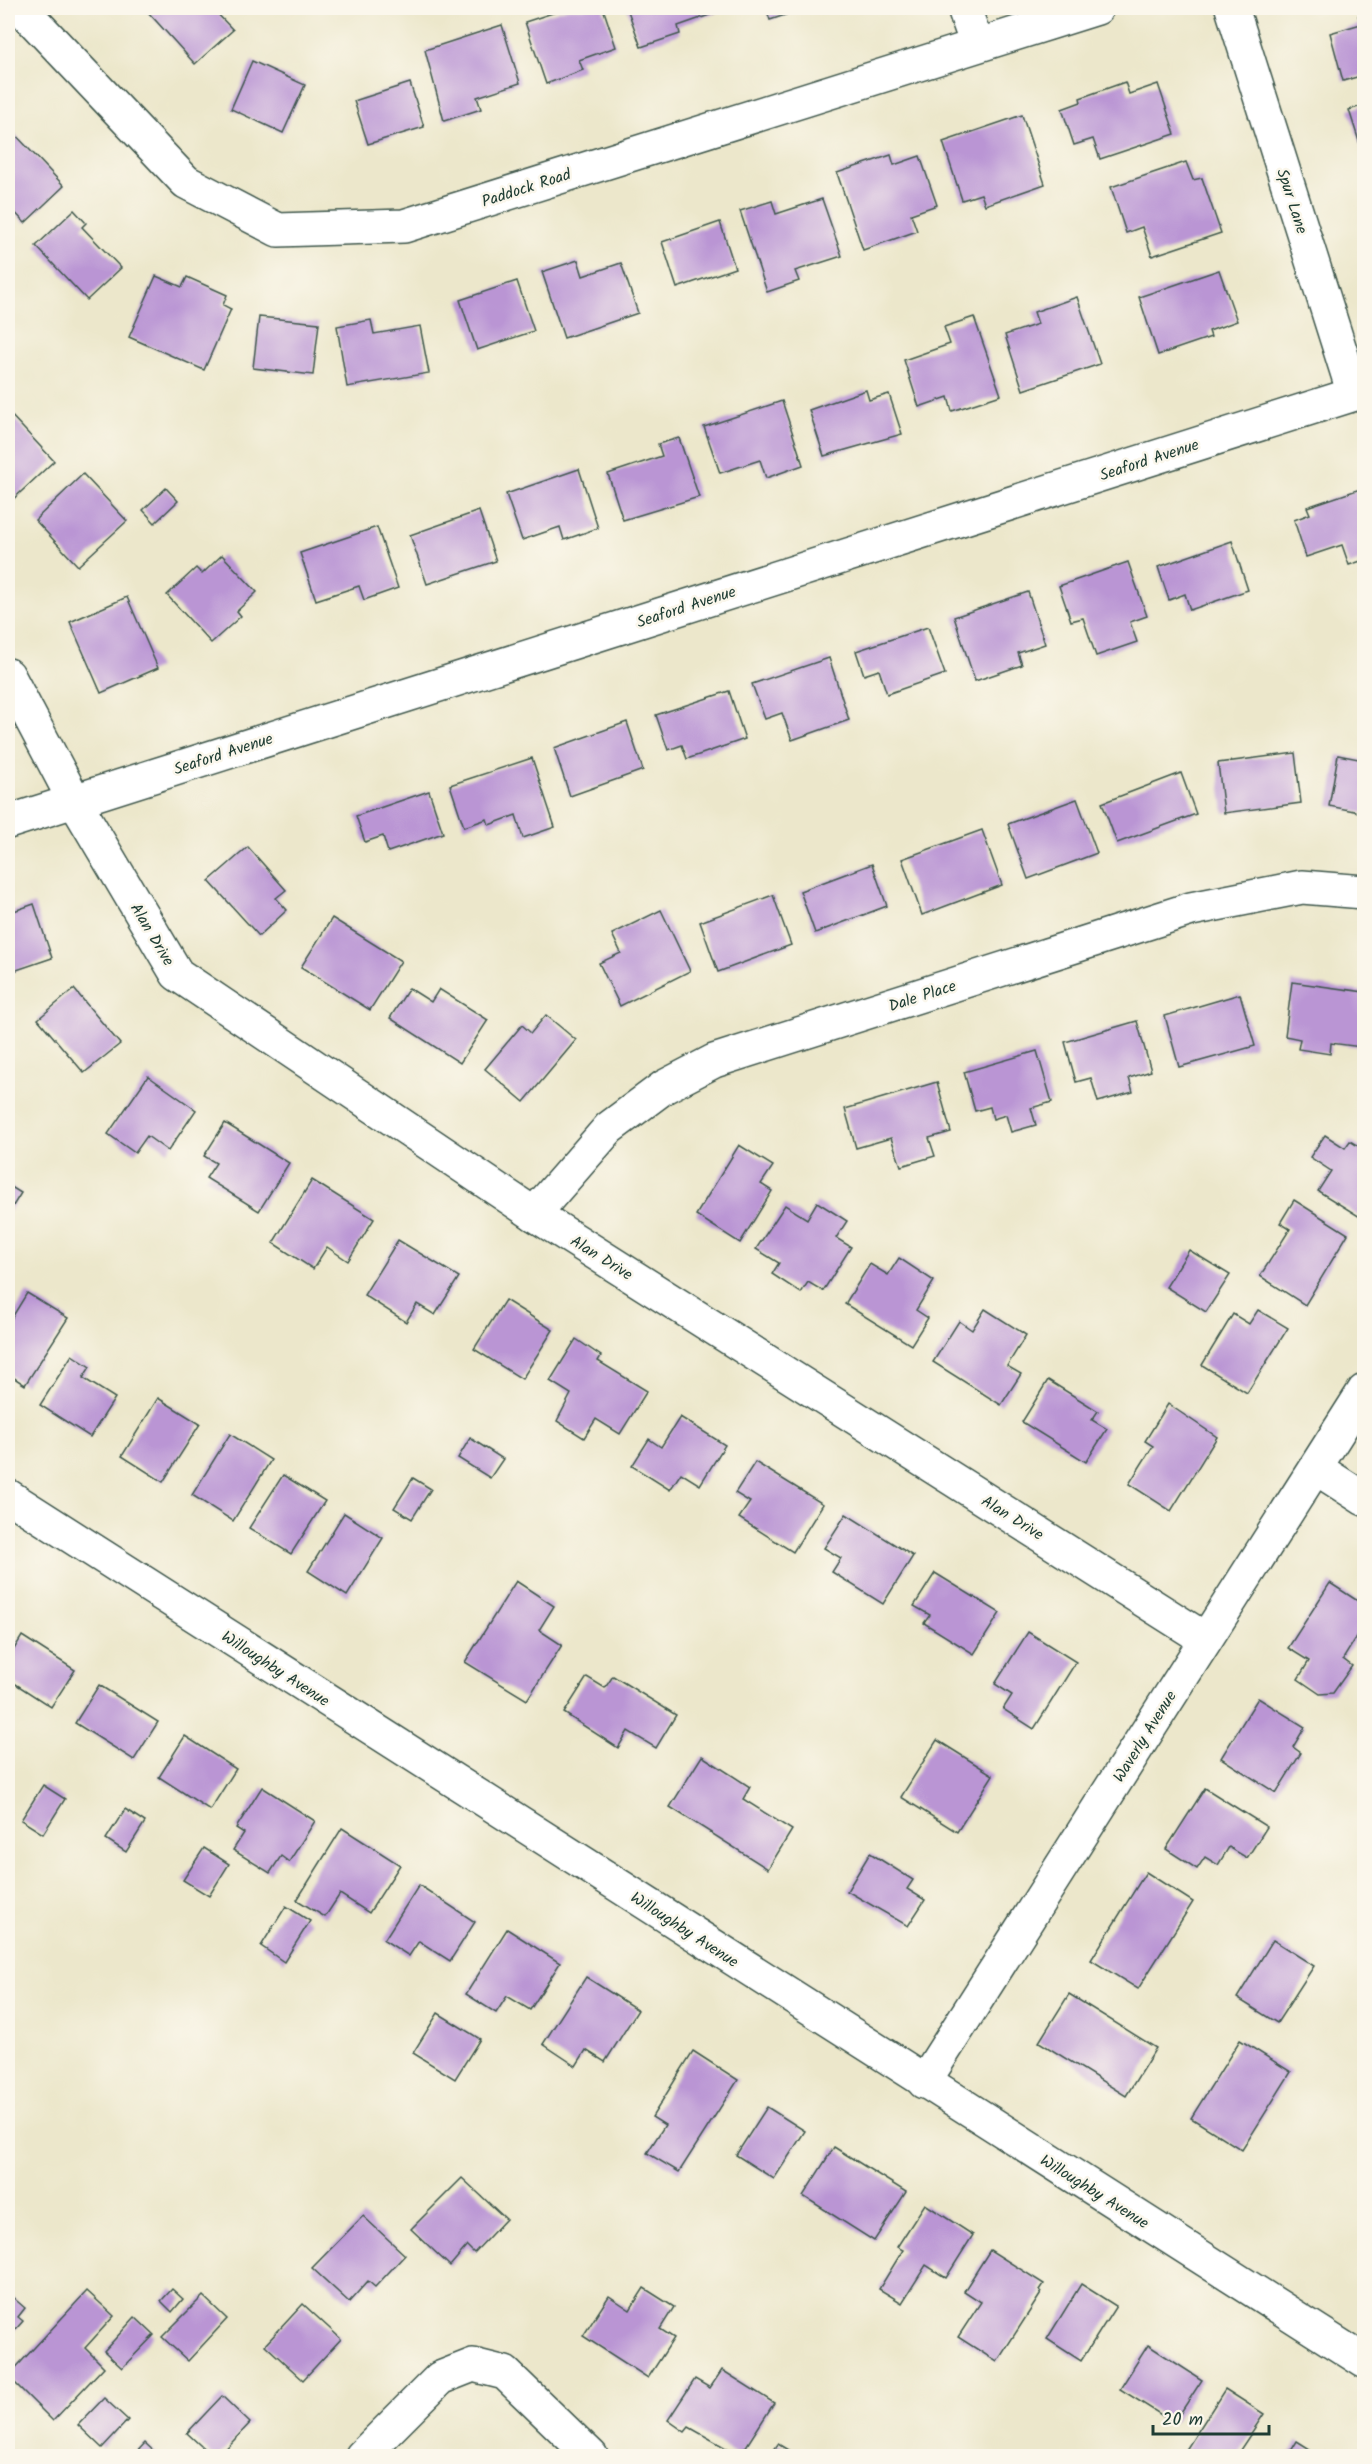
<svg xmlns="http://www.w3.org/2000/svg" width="1372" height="2464" font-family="Kalam,sans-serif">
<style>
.building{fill:#ba95d4}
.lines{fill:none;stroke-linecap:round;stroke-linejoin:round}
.minor-casing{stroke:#3e564b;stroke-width:36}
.minor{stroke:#fff;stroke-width:33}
.labels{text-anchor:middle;stroke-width:5;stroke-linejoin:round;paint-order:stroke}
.street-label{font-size:16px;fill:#1f3d34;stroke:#fbf7ec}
</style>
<rect width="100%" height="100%" fill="#fbf7ec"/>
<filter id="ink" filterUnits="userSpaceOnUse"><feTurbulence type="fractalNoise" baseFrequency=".0167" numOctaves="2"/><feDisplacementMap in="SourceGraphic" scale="12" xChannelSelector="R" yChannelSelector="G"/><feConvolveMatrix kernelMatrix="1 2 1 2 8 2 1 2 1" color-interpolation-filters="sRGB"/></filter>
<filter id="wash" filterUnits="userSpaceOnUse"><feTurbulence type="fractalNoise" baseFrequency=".008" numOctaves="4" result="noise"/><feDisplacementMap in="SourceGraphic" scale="24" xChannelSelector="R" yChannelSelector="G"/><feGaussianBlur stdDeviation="1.35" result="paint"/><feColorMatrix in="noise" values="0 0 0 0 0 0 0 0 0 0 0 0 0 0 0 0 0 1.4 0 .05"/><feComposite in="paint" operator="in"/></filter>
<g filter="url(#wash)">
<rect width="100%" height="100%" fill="#ece7cb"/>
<g id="blocks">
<!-- building -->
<g class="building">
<path d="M153,8H212L233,30L195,64L148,12Z"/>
<path d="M568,8H603L616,47L579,60L583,70L546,84L525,22Z"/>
<path d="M627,8H717L718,12L678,26L680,34L641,47Z"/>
<path d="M766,8H806L770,20Z"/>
<path d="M1364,14V75L1343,81L1330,33L1361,24L1358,16Z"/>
<path d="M502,25L520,83L477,97L481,109L444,121L425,50Z"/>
<path d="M252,61L305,85L283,133L231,109Z"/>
<path d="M1125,82L1129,94L1158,84L1175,134L1100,159L1093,139L1074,145L1062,109L1081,102L1080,98Z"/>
<path d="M410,83L424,127L368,144L354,101Z"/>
<path d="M1364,105V157L1349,110Z"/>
<path d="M1022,115L1045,184L985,205L981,194L962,200L943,142Z"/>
<path d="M11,130L64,186L25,223L8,205V133Z"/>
<path d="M891,155L894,165L920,156L937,205L911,214L917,231L863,250L837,173Z"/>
<path d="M1186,162L1193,180L1202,178L1221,233L1152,256L1142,227L1126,233L1111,187Z"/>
<path d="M822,199L842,256L795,271L799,281L767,292L740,211L772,201L776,214Z"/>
<path d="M74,210L86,223L82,227L121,268L87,300L36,246Z"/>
<path d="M720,222L735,268L677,288L662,242Z"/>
<path d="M578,260L583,276L621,263L638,313L564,338L542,272Z"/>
<path d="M1219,270L1237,321L1209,331L1211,337L1158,355L1139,297Z"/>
<path d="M156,276L182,287L187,277L227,295L223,305L231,309L204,370L129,337Z"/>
<path d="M517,281L534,331L477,350L460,300Z"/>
<path d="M1077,297L1100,364L1023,390L1005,335L1038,324L1034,312Z"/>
<path d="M259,317L319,323L313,375L253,368Z"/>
<path d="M974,317L1001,395L952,411L948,397L919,407L904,360L950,344L944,327Z"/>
<path d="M371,320L374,334L420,326L429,373L347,387L337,326Z"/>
<path d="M866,390L869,400L889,394L902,434L824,456L809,410Z"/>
<path d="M782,401L803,465L766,478L760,460L720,473L704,427Z"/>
<path d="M8,412L54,461L8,504Z"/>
<path d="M679,438L699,497L623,520L608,474L662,456L658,444Z"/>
<path d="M579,469L598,528L564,540L560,527L522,540L506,494Z"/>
<path d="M83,474L127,521L78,566L35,520Z"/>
<path d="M166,488L178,501L155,523L143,510Z"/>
<path d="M1363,488L1364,560L1349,565L1342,545L1306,557L1294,520L1310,514L1307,507Z"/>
<path d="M479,511L496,561L427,584L410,535Z"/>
<path d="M377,527L398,588L364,600L359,586L316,600L300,553Z"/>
<path d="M1232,541L1248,590L1190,610L1185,594L1169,600L1158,567Z"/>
<path d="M222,555L257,592L237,611L241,616L211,643L167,595L196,568L202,574Z"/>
<path d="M1128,562L1147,616L1130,622L1137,642L1096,656L1083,618L1071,621L1059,586Z"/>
<path d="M1028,592L1045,644L1018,653L1022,665L975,681L954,617Z"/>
<path d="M127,597L158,668L101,693L70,622Z"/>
<path d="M928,627L945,674L887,694L879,670L864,675L856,651Z"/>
<path d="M829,658L849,720L792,740L782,713L765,719L752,684Z"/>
<path d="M729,691L745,739L687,759L682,745L668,750L656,715Z"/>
<path d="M627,722L643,770L570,796L554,748Z"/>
<path d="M1295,753L1301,803L1224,813L1218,763Z"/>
<path d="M1338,755L1364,760V813L1329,806Z"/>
<path d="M532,758L555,827L523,838L516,815L489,825L487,819L464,827L450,785Z"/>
<path d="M1181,773L1196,814L1117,843L1102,803Z"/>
<path d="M429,791L443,833L388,852L383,836L365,842L356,816Z"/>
<path d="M1077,799L1097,853L1028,879L1008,824Z"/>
<path d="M982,830L1002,885L922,915L902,859Z"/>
<path d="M248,847L286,890L276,898L287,910L259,936L209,881Z"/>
<path d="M872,864L887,906L815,933L800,891Z"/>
<path d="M773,895L791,945L718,972L700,922Z"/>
<path d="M34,904L52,958L8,973V913Z"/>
<path d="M661,910L690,971L620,1006L599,963L621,953L612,934Z"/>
<path d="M332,918L401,961L370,1010L301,967Z"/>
<path d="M1292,982L1364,992L1361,1047L1331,1043L1330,1054L1298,1049L1300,1039L1285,1036Z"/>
<path d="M409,988L431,1002L439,989L488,1020L460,1063L390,1018Z"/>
<path d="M74,989L120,1044L84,1073L38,1019Z"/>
<path d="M1240,994L1255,1046L1179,1067L1165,1016Z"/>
<path d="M546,1015L576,1040L524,1102L485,1069L522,1025L531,1033Z"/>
<path d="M1137,1021L1151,1071L1129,1078L1133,1092L1098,1102L1091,1078L1076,1082L1065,1042Z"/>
<path d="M1037,1051L1052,1102L1031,1108L1036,1125L1011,1132L1006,1115L993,1119L990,1107L975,1111L964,1072Z"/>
<path d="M148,1076L196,1110L168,1151L147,1136L135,1153L108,1134Z"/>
<path d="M937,1082L951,1132L929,1138L935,1156L901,1166L891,1138L856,1148L845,1109Z"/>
<path d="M225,1123L289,1163L259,1211L206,1178L216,1163L204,1156Z"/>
<path d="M1325,1135L1345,1148L1350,1141L1363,1149L1364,1146V1210L1360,1217L1318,1191L1331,1171L1310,1157Z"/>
<path d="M739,1145L773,1166L761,1184L772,1191L740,1243L696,1215Z"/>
<path d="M312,1180L374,1219L348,1261L327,1247L313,1269L273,1243Z"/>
<path d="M8,1185L21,1193L8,1214Z"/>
<path d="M1294,1200L1348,1234L1305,1305L1260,1276L1290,1229L1280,1223Z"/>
<path d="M817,1202L847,1221L836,1238L851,1247L823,1291L808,1282L801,1293L772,1274L779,1263L756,1249L785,1205L807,1219Z"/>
<path d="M398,1240L459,1277L435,1315L417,1304L406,1322L364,1295Z"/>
<path d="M1189,1250L1230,1275L1206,1312L1166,1287Z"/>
<path d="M899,1258L934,1281L916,1310L928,1318L911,1345L845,1304L870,1264L888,1275Z"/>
<path d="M27,1293L68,1318L25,1385L8,1374V1324Z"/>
<path d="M505,1300L553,1330L522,1379L474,1349Z"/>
<path d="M985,1309L1026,1335L1007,1366L1021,1374L1001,1405L933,1362L959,1321L972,1330Z"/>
<path d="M1258,1310L1288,1328L1247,1393L1202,1365L1233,1314L1249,1324Z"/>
<path d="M576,1339L601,1356L598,1361L647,1391L620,1434L596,1419L584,1438L557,1421L571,1394L550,1381Z"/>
<path d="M72,1355L90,1367L83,1378L115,1398L90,1437L40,1405Z"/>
<path d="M1048,1380L1098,1411L1092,1420L1107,1429L1086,1462L1022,1422Z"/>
<path d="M158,1398L200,1424L163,1482L122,1456Z"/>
<path d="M1168,1404L1217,1437L1171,1511L1129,1484L1153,1446L1145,1441Z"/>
<path d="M680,1417L725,1445L700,1485L681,1473L670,1490L632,1466L649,1439L661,1447Z"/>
<path d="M230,1434L271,1460L233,1521L192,1495Z"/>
<path d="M470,1438L503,1459L490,1478L458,1458Z"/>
<path d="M755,1462L823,1504L793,1552L739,1518L750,1502L735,1493Z"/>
<path d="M283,1475L325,1501L291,1554L249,1528Z"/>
<path d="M413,1478L431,1489L412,1519L394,1508Z"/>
<path d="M344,1513L383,1538L347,1596L308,1571Z"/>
<path d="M846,1514L913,1556L883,1604L832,1572L841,1558L824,1548Z"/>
<path d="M935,1573L1000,1613L974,1654L924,1623L930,1615L914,1606Z"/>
<path d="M516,1581L554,1606L539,1630L562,1645L527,1700L465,1662Z"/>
<path d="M1330,1583L1364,1605V1625L1343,1659L1352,1666L1333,1693L1320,1694L1298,1679L1309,1661L1288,1648Z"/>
<path d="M1028,1632L1076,1662L1034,1729L1003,1709L1012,1695L995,1684Z"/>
<path d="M22,1636L75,1670L51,1707L8,1679V1659Z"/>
<path d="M613,1676L676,1715L656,1748L628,1731L618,1748L564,1713L587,1677L605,1688Z"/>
<path d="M99,1685L158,1722L134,1760L75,1723Z"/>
<path d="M1258,1698L1305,1727L1293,1747L1301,1753L1276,1793L1221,1758Z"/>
<path d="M185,1736L236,1769L210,1810L159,1777Z"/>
<path d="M937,1740L993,1775L957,1832L901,1797Z"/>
<path d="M702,1756L750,1787L743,1799L792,1830L768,1869L670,1807Z"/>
<path d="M43,1785L65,1799L43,1834L21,1820Z"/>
<path d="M262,1787L315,1821L289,1862L281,1856L270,1873L233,1850L244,1833L236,1828Z"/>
<path d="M1205,1788L1267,1827L1247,1858L1229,1847L1218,1865L1205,1857L1197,1869L1166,1849Z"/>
<path d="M125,1809L145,1822L126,1852L106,1839Z"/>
<path d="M342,1828L400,1865L369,1913L340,1894L325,1917L297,1900Z"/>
<path d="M204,1848L229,1864L209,1896L183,1880Z"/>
<path d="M870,1853L913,1880L907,1889L925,1900L908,1926L847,1891Z"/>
<path d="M1146,1872L1193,1902L1138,1989L1091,1960Z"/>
<path d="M419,1885L475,1922L450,1961L419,1941L409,1956L384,1940Z"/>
<path d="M286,1906L310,1921L284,1962L261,1946Z"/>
<path d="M507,1929L560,1963L530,2010L507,1996L496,2013L466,1994Z"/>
<path d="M1273,1940L1314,1966L1277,2023L1237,1998Z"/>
<path d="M586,1977L638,2010L605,2062L586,2050L576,2066L543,2044Z"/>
<path d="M1069,1994L1156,2048L1126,2096L1039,2042Z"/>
<path d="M438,2013L480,2039L455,2079L413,2053Z"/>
<path d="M1240,2040L1291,2072L1242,2150L1191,2118Z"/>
<path d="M693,2051L738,2080L679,2172L647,2153L665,2125L652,2117Z"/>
<path d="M767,2107L805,2131L774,2179L736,2155Z"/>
<path d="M834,2147L906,2192L874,2241L803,2196Z"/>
<path d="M462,2178L506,2219L474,2253L467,2246L450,2266L411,2229Z"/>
<path d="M925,2204L973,2235L946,2278L926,2265L902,2303L879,2289L903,2250L897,2247Z"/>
<path d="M363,2216L405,2255L375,2287L368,2281L349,2302L312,2268Z"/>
<path d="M990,2250L1044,2284L1040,2290L1042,2292L997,2362L958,2337L981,2302L964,2291Z"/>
<path d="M1081,2284L1116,2306L1081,2361L1047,2339Z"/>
<path d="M644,2288L674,2307L660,2329L674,2338L648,2378L583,2336L609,2296L630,2310Z"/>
<path d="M172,2289L183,2299L172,2312L161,2301Z"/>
<path d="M87,2291L114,2316L85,2348L104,2367L53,2421L8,2376Z"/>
<path d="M10,2295L25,2308L18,2317L23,2321L8,2338V2298Z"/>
<path d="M203,2296L227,2319L188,2361L162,2337Z"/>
<path d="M303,2304L341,2339L303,2380L265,2345Z"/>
<path d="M135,2317L154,2335L122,2368L104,2351Z"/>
<path d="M1148,2345L1202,2380L1174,2423L1120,2389Z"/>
<path d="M722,2370L774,2403L740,2456L689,2427L685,2432L668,2420L695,2379L710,2388Z"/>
<path d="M1225,2389L1264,2414L1236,2456H1182Z"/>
<path d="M222,2396L250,2423L219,2456H212L187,2433Z"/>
<path d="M104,2398L128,2420L102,2448L78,2425Z"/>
<path d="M1297,2441L1321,2456H1288Z"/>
<path d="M145,2443L159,2456H133Z"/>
<path d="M778,2444L798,2456H770Z"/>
</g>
</g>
</g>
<g filter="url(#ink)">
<use href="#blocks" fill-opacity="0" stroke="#3e564b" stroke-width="1.5"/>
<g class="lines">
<!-- minor casing -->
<g class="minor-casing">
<g id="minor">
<path d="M21,8L186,182L278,230L404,226L1097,8"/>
<path d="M964,8L977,45"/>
<path d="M1232,8L1354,394"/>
<path d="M8,675L74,800L177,974L534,1214L1205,1639"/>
<path d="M8,822L1364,391"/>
<path d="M534,1214L609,1128L664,1087L714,1061L1191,909L1302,887L1364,892"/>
<path d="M1316,1468L1364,1499"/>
<path d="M8,1496L1364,2361"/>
<path d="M924,2082L1364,1391"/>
<path d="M362,2456L440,2378L473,2365L505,2373L591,2456"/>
</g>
</g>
<!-- minor -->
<use href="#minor" class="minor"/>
</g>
</g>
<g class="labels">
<!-- street labels -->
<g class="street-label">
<text transform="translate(526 187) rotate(-18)" y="6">Paddock Road</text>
<text transform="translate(1293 201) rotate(72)" y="6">Spur Lane</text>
<text transform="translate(1149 459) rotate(-18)" y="6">Seaford Avenue</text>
<text transform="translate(686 606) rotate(-18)" y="6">Seaford Avenue</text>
<text transform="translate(223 753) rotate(-18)" y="6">Seaford Avenue</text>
<text transform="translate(153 934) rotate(59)" y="6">Alan Drive</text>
<text transform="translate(922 995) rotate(-18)" y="6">Dale Place</text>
<text transform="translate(602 1257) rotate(32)" y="6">Alan Drive</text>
<text transform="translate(1013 1517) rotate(32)" y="6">Alan Drive</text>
<text transform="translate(276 1668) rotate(33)" y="6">Willoughby Avenue</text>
<text transform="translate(1144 1736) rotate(-58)" y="6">Waverly Avenue</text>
<text transform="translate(685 1929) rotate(33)" y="6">Willoughby Avenue</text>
<text transform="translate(1095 2191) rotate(32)" y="6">Willoughby Avenue</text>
</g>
</g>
<!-- margin -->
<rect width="1372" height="2464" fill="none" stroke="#fbf7ec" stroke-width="30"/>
<!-- scale -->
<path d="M1153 2425v9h116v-9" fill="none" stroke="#1f3d34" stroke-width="3"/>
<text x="1162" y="2425" font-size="18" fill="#1f3d34" stroke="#fbf7ec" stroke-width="4.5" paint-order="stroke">20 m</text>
</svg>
